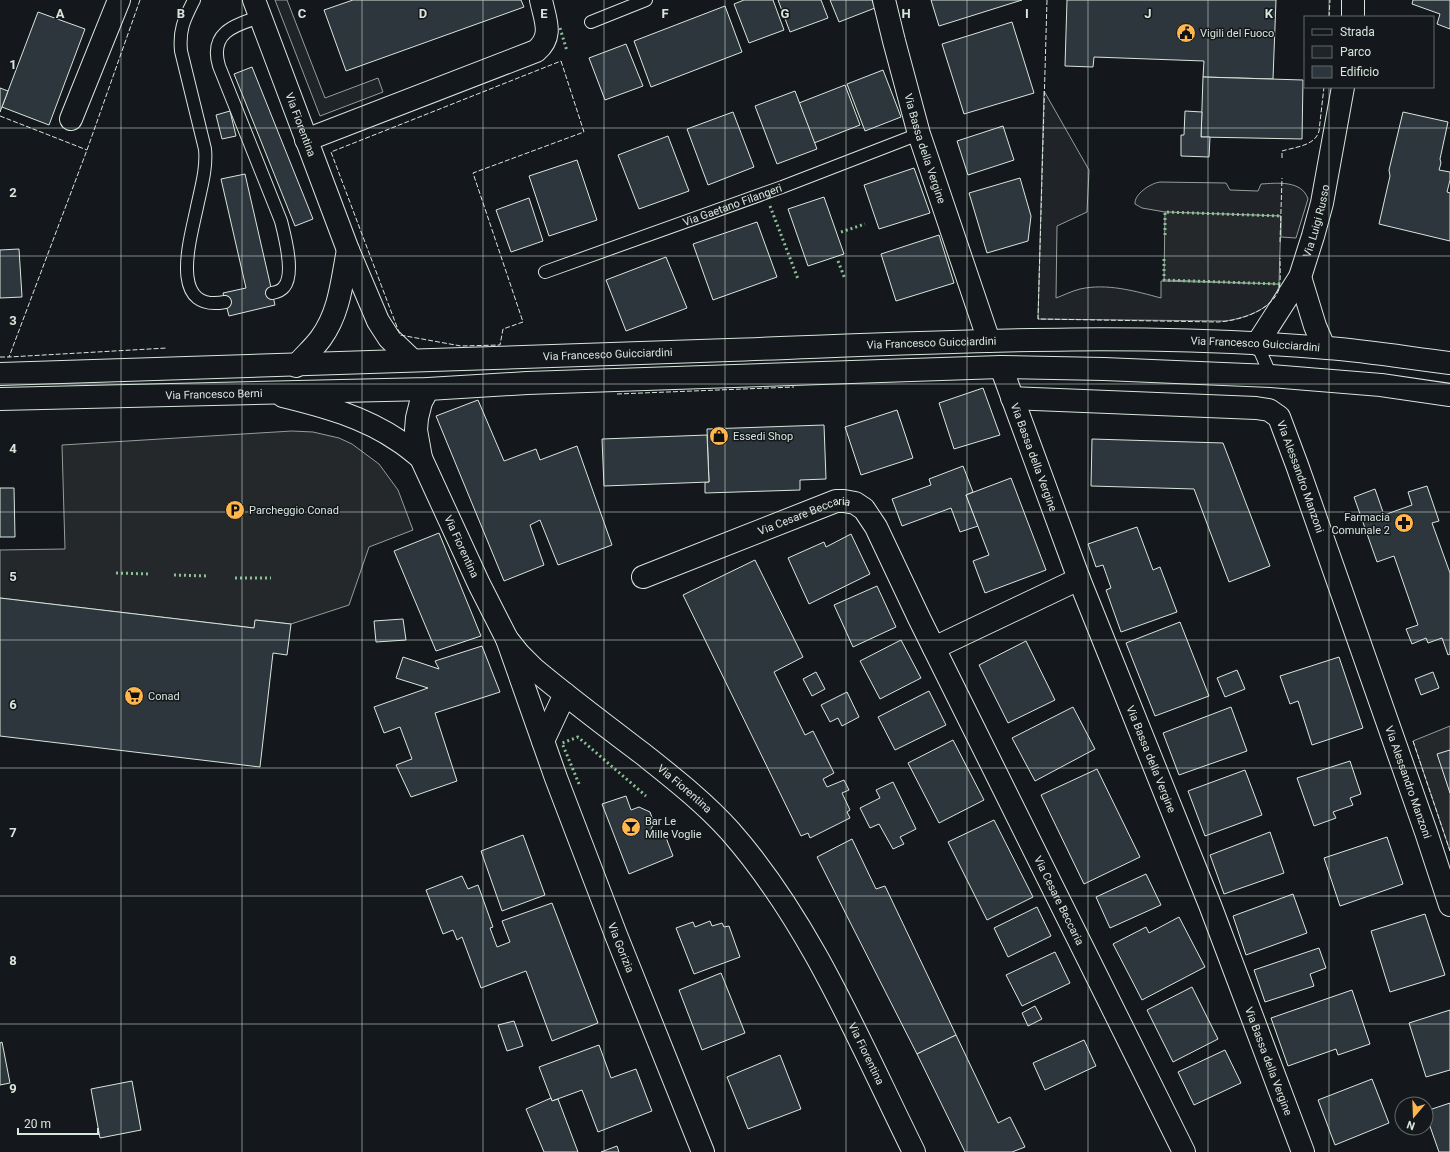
<svg xmlns="http://www.w3.org/2000/svg" width="1450" height="1152" font-family="Roboto,sans-serif">
<style>
.green{fill:#202428;stroke:#939e99}
.parking{fill:#24282b;stroke:#939e99}
.building{fill:#2c363c;stroke:#d8e6dc}
.lines{fill:none;stroke-linecap:round;stroke-linejoin:round}
.lane-casing{stroke:#d8e6dc;stroke-width:14}
.street-casing{stroke:#d8e6dc;stroke-width:24}
.secondary-casing{stroke:#d8e6dc;stroke-width:24}
.primary-casing{stroke:#d8e6dc;stroke-width:24}
.lane{stroke:#14181c;stroke-width:12}
.street{stroke:#14181c;stroke-width:22}
.secondary{stroke:#14181c;stroke-width:22}
.primary{stroke:#14181c;stroke-width:22}
.hedge{stroke:#8ac095;stroke-width:3;stroke-dasharray:2 3;stroke-linecap:butt}
.fence{stroke:#d8e6dc;stroke-width:1;stroke-dasharray:5 2;stroke-linecap:butt}
.grid{fill:none;stroke:#d8e6dc;stroke-width:1;stroke-opacity:0.55}
.labels{text-anchor:middle;stroke-width:3;stroke-linejoin:round;paint-order:stroke}
.poi-label{font-size:11px;fill:#d8e6dc;stroke:#14181c;text-anchor:start}
.street-label{font-size:11px;fill:#d8e6dc;stroke:#14181c}
.grid-label{font-size:13px;text-anchor:middle;font-weight:bold;fill:#d8e6dc;stroke:#14181c;stroke-width:3;stroke-linejoin:round;paint-order:stroke}
</style>
<rect width="100%" height="100%" fill="#14181c"/>
<!-- green -->
<g class="green">
<path d="M275,0H287L325,98L378,78L383,92L320,116Z"/>
<path d="M1044,91L1089,170L1087,212L1057,226L1056,298C1064,295 1072,291 1080,289C1107,283 1135,291 1161,298V281L1279,284C1277,308 1246,318 1225,321L1038,319Z"/>
<path d="M1160,182L1226,183L1230,190L1258,191L1261,184C1277,183 1302,180 1308,199L1296,238L1281,237V216L1165,212L1142,208L1135,204C1134,194 1151,183 1160,182Z"/>
</g>
<!-- parking -->
<g class="parking">
<path d="M1165,212L1281,216L1279,284L1164,280Z"/>
<path d="M292,431L313,432L339,438L352,444L379,464L398,490L413,530L369,547L349,605L291,624L256,620L254,628L0,598V550L65,549L62,445Z"/>
<path d="M1450,726V851L1413,741Z"/>
</g>
<!-- building -->
<g class="building">
<path d="M353,0H521L524,7L346,71L324,10Z"/>
<path d="M744,0H773L784,30L749,43L734,4Z"/>
<path d="M778,0H821L828,18L790,32Z"/>
<path d="M830,0H872L875,8L839,22Z"/>
<path d="M931,0H1022L939,26Z"/>
<path d="M1067,0H1276L1273,79L1203,77L1204,61L1094,57L1093,67L1065,66Z"/>
<path d="M1413,0H1450V29L1437,24L1440,14L1412,4Z"/>
<path d="M725,6L742,52L651,87L634,41Z"/>
<path d="M38,12L85,29L49,125L2,107Z"/>
<path d="M1012,22L1034,93L964,114L942,44Z"/>
<path d="M626,44L643,86L605,100L589,58Z"/>
<path d="M252,67L313,219L295,226L234,74Z"/>
<path d="M883,70L901,117L865,131L847,84Z"/>
<path d="M1203,77L1303,80L1302,139L1201,137Z"/>
<path d="M845,85L860,125L814,143L799,103Z"/>
<path d="M0,88L8,91L0,112Z"/>
<path d="M795,91L817,149L777,164L755,106Z"/>
<path d="M230,111L236,136L222,139L216,115Z"/>
<path d="M1185,111L1202,112L1201,137H1210L1209,157L1181,156V135H1184Z"/>
<path d="M733,112L754,167L708,185L687,129Z"/>
<path d="M1403,112L1448,122L1440,159L1441,163L1439,170L1450,172V180L1447,192L1450,193V241L1379,224L1390,176L1389,170Z"/>
<path d="M1003,126L1014,160L968,175L957,141Z"/>
<path d="M668,136L689,191L639,209L618,155Z"/>
<path d="M577,160L597,220L549,236L529,176Z"/>
<path d="M914,168L930,213L879,229L864,185Z"/>
<path d="M245,174L275,305L229,316L223,293L246,288L221,179Z"/>
<path d="M1020,178L1031,216L1028,241L987,253L969,193Z"/>
<path d="M824,197L844,254L808,266L788,209Z"/>
<path d="M529,198L543,241L511,252L496,210Z"/>
<path d="M757,222L777,277L713,300L693,244Z"/>
<path d="M939,235L954,283L896,301L881,254Z"/>
<path d="M19,249L22,297L0,298V250Z"/>
<path d="M666,257L687,308L626,331L606,280Z"/>
<path d="M983,388L1000,435L954,449L939,403Z"/>
<path d="M478,400L504,461L536,449L540,460L577,446L612,545L558,565L540,520L530,525L544,565L504,581L436,416Z"/>
<path d="M897,410L913,458L861,475L845,427Z"/>
<path d="M824,425L826,479L800,480V490L705,493V482H709L707,429Z"/>
<path d="M707,435L709,482L604,486L602,439Z"/>
<path d="M1092,439L1223,443L1270,566L1229,582L1194,489L1091,486Z"/>
<path d="M963,466L973,492L966,495L978,526L960,532L951,508L902,526L892,499L931,485L929,479Z"/>
<path d="M1011,478L1046,570L985,593L973,561L989,555L966,495Z"/>
<path d="M1427,486L1439,521L1432,523L1450,573V654L1448,655L1442,638L1428,643L1426,638L1412,644L1406,629L1418,625L1394,556L1377,562L1354,497L1375,489L1384,515L1412,505L1408,492Z"/>
<path d="M0,488H14L15,537H0Z"/>
<path d="M1137,527L1153,570L1160,567L1177,612L1121,632L1106,590L1111,588L1103,565L1096,567L1088,544Z"/>
<path d="M439,533L481,636L436,651L394,551Z"/>
<path d="M851,534L870,574L809,604L788,558L824,542L826,547Z"/>
<path d="M755,560L803,657L774,672L805,735L813,731L834,773L823,779L827,787L844,780L849,790L842,793L850,810L847,812L850,818L810,838L808,833L801,836L683,595Z"/>
<path d="M877,586L896,627L853,647L834,605Z"/>
<path d="M0,598L254,628L255,620L291,624L287,655L273,653L260,767L0,736Z"/>
<path d="M403,619L406,640L376,642L374,621Z"/>
<path d="M1180,622L1209,696L1155,716L1126,643Z"/>
<path d="M901,640L921,678L880,699L860,661Z"/>
<path d="M1026,641L1055,700L1008,723L979,665Z"/>
<path d="M482,646L500,692L435,713L457,781L411,797L396,765L412,759L400,727L384,733L374,707L428,688L396,678L403,657L439,669L435,661Z"/>
<path d="M1339,657L1363,728L1312,745L1298,701L1290,704L1280,676Z"/>
<path d="M1237,670L1245,689L1225,697L1217,678Z"/>
<path d="M816,672L825,689L812,696L803,679Z"/>
<path d="M1433,672L1439,688L1421,695L1415,679Z"/>
<path d="M929,691L946,725L895,750L878,717Z"/>
<path d="M847,692L859,717L842,726L838,718L830,722L821,705Z"/>
<path d="M1073,707L1095,749L1035,781L1012,738Z"/>
<path d="M1231,707L1247,751L1179,775L1163,733Z"/>
<path d="M953,740L984,800L939,823L908,763Z"/>
<path d="M1450,750V793L1437,754Z"/>
<path d="M1350,761L1361,794L1350,798L1353,805L1333,812L1336,818L1314,826L1297,778Z"/>
<path d="M1097,769L1140,857L1084,884L1041,795Z"/>
<path d="M1245,770L1262,815L1205,836L1188,791Z"/>
<path d="M893,782L916,829L900,837L904,844L893,849L879,824L870,828L860,808L880,798L876,790Z"/>
<path d="M626,796L631,810L639,807L650,812L654,823L651,829L655,837L665,835L673,856L629,874L602,804Z"/>
<path d="M994,820L1033,897L987,920L948,842Z"/>
<path d="M1270,832L1284,873L1224,894L1210,855Z"/>
<path d="M523,835L545,895L502,911L481,851Z"/>
<path d="M1387,837L1403,884L1340,906L1324,858Z"/>
<path d="M852,839L876,889L885,886L956,1035L917,1054L817,857Z"/>
<path d="M1146,874L1161,905L1110,928L1096,897Z"/>
<path d="M462,876L468,889L478,885L493,927L490,928L497,947L510,942L502,921L552,903L598,1023L552,1041L526,971L481,988L462,937L457,940L453,930L443,934L426,890Z"/>
<path d="M1293,894L1307,933L1246,955L1233,916Z"/>
<path d="M1037,907L1051,936L1008,957L994,928Z"/>
<path d="M1425,914L1445,975L1390,992L1371,931Z"/>
<path d="M1179,917L1205,967L1142,1000L1113,944L1146,927L1149,933Z"/>
<path d="M710,921L712,926L722,923L724,927L729,926L740,957L694,974L676,928L693,922L695,927Z"/>
<path d="M1319,948L1326,968L1310,974L1314,986L1265,1002L1254,970Z"/>
<path d="M1055,952L1070,983L1022,1006L1006,975Z"/>
<path d="M721,973L745,1033L702,1050L679,990Z"/>
<path d="M1192,987L1218,1039L1173,1062L1147,1010Z"/>
<path d="M1352,990L1370,1044L1338,1055L1336,1049L1288,1066L1271,1018Z"/>
<path d="M1035,1006L1042,1019L1028,1026L1022,1013Z"/>
<path d="M1450,1010V1070L1426,1077L1409,1023Z"/>
<path d="M514,1021L523,1046L507,1051L498,1025Z"/>
<path d="M956,1035L998,1123L1010,1117L1025,1147L1012,1152H965L917,1054Z"/>
<path d="M1084,1040L1096,1066L1045,1090L1033,1063Z"/>
<path d="M2,1042L10,1083L0,1085V1043Z"/>
<path d="M599,1045L611,1078L636,1069L652,1111L598,1132L582,1090L552,1101L539,1067Z"/>
<path d="M1225,1050L1241,1083L1194,1105L1178,1072Z"/>
<path d="M780,1055L801,1109L748,1129L727,1077Z"/>
<path d="M1372,1079L1389,1123L1335,1145L1318,1100Z"/>
<path d="M132,1081L141,1130L100,1138L91,1089Z"/>
<path d="M551,1098L552,1101L558,1099L578,1152H544L526,1109Z"/>
<path d="M1450,1103V1152H1439L1426,1115V1111Z"/>
<path d="M617,1146L619,1152H601Z"/>
</g>
<g class="lines">
<!-- lane casing -->
<g class="lane-casing">
<g id="lane">
<path d="M194,0C184,20 179,29 181,51L205,149C207,168 201,188 197,207C191,237 167,313 225,302"/>
<path d="M260,17C235,25 209,32 219,66L281,221C285,237 295,274 284,287C281,291 277,292 272,293"/>
<path d="M591,22L646,0"/>
<path id="s1" d="M545,272L782,187L919,134"/>
<path d="M1257,344L1271,376"/>
</g>
</g>
<!-- street casing -->
<g class="street-casing">
<g id="street">
<path id="s2" d="M884,0L894,41L919,134L989,341"/>
<path d="M1353,17V0"/>
<path d="M71,119L119,0"/>
<path d="M306,140L536,51C554,36 545,20 541,0"/>
<path d="M1300,277L1315,326L1324,347"/>
<path id="s3" d="M1257,344L1300,277L1313,236L1322,203L1343,87"/>
<path id="s4" d="M1001,367L1079,579L1210,905L1303,1152"/>
<path id="s5" d="M1012,398L1256,408L1269,410L1279,417L1297,465L1426,832L1450,905"/>
<path id="s6" d="M643,577L836,501H844L855,503L864,509L876,527L919,618L1184,1152"/>
<path id="s7" d="M507,639L556,778L616,935L703,1152"/>
<path d="M934,648L1079,579"/>
<path d="M543,741L565,694"/>
</g>
</g>
<!-- secondary casing -->
<g class="secondary-casing">
<g id="secondary">
<path id="s8" d="M254,0L348,250L378,321L389,338L412,360"/>
<path d="M296,366C304,356 314,348 321,338C340,312 342,280 348,250"/>
<path id="s9" d="M428,389L421,402L417,418L416,430L421,458L479,584L507,639L519,654L534,669C570,699 606,726 643,754C673,778 704,802 730,831C811,923 860,1043 914,1152"/>
<path d="M283,396C324,406 364,417 399,441C407,446 414,452 421,458"/>
</g>
</g>
<!-- primary casing -->
<g class="primary-casing">
<g id="primary">
<path id="s10" d="M0,374C243,367 486,358 729,350C928,343 1128,331 1327,348C1368,351 1409,358 1450,363"/>
<path id="s11" d="M0,399L428,389L527,383L1001,367L1104,369L1271,376L1381,385L1450,395"/>
</g>
</g>
<!-- lane -->
<use href="#lane" class="lane"/>
<!-- street -->
<use href="#street" class="street"/>
<!-- secondary -->
<use href="#secondary" class="secondary"/>
<!-- primary -->
<use href="#primary" class="primary"/>
<!-- hedge -->
<g class="hedge">
<path d="M560,28L567,51"/>
<path d="M770,206L798,279"/>
<path d="M841,232L865,224"/>
<path d="M1165,235V212L1281,216"/>
<path d="M1164,259V280L1279,284"/>
<path d="M838,261L845,279"/>
<path d="M116,573L151,574"/>
<path d="M174,575L209,576"/>
<path d="M235,578H271"/>
<path d="M579,784L562,743L578,737L646,796"/>
</g>
<!-- fence -->
<g class="fence">
<path d="M140,0L87,150L9,357L167,348"/>
<path d="M1047,0L1038,319L1218,322C1238,321 1272,311 1279,289C1281,280 1280,267 1280,258"/>
<path d="M1329,17L1330,0"/>
<path d="M561,61L584,132L473,173L523,322L503,329L500,345L461,346L400,335L331,152Z"/>
<path d="M0,116L87,150"/>
<path d="M1282,158V151C1295,147 1315,146 1319,131L1324,87"/>
<path d="M1280,242L1282,178"/>
<path d="M0,357H9"/>
<path d="M617,394L794,387"/>
<path d="M1413,741L1450,851"/>
</g>
</g>
<!-- grid -->
<path class="grid" d="M121,0V1152M242,0V1152M362,0V1152M483,0V1152M604,0V1152M725,0V1152M846,0V1152M967,0V1152M1088,0V1152M1208,0V1152M1329,0V17M1329,87V1152M0,128H1450M0,256H1450M0,384H1450M0,512H1450M0,640H1450M0,768H1450M0,896H1450M0,1024H1450"/>
<!-- icons -->
<defs>
<g id="civic-disc" transform="scale(1)"><circle r="9.5" fill="#ffb74d" stroke="#14181c"/><path d="M-.6-6.5H3V-4.5H.6V-3L4-1V1h2V6H-6V1h2V-1L-.6-3ZM-1.2 2.5V6h2.4V2.5Z" fill="#111"/></g>
<g id="shop-disc" transform="scale(1)"><circle r="9.5" fill="#ffb74d" stroke="#14181c"/><path d="M-5-2.5h2.3a2.7 3.5 0 0 1 5.4 0H5L5.5 6h-11ZM-1.5-2.5h3a1.5 2.3 0 0 0-3 0Z" fill="#111"/></g>
<g id="parking-disc" transform="scale(1)"><circle r="9.5" fill="#ffb74d" stroke="#14181c"/><path d="M-3.5-5.5H1a3.5 3.5 0 0 1 0 7H-1V5.5H-3.5ZM-1-3.4V-.6H.8a1.4 1.4 0 0 0 0-2.8Z" fill="#111"/></g>
<g id="pharmacy-disc" transform="scale(1)"><circle r="9.5" fill="#ffb74d" stroke="#14181c"/><path d="M-2-6h4v4h4v4h-4v4h-4v-4h-4v-4h4Z" fill="#111"/></g>
<g id="supermarket-disc" transform="scale(1)"><circle r="9.5" fill="#ffb74d" stroke="#14181c"/><path d="M-6-5.5h2.5l.6 2H6L4.5 2H-2.5L-4.4-4H-6ZM-1.5 3.2a1.3 1.3 0 1 0 .1 0ZM3 3.2a1.3 1.3 0 1 0 .1 0Z" fill="#111"/></g>
<g id="bar-disc" transform="scale(1)"><circle r="9.5" fill="#ffb74d" stroke="#14181c"/><path d="M-6-5H6L.8 .8V4.5H3.5V6h-7V4.5H-.8V.8Z" fill="#111"/></g>
</defs>
<g fill-rule="evenodd">
<use href="#civic-disc" x="1186" y="33"/>
<use href="#shop-disc" x="719" y="436"/>
<use href="#parking-disc" x="235" y="510"/>
<use href="#pharmacy-disc" x="1404" y="523"/>
<use href="#supermarket-disc" x="134" y="696"/>
<use href="#bar-disc" x="631" y="827"/>
</g>
<g class="labels">
<!-- poi labels -->
<g class="poi-label">
<text x="1200" y="37">Vigili del Fuoco</text>
<text x="733" y="440">Essedi Shop</text>
<text x="249" y="514">Parcheggio Conad</text>
<text x="1390" y="521" text-anchor="end">Farmacia<tspan x="1390" dy="13">Comunale 2</tspan></text>
<text x="148" y="700">Conad</text>
<text x="645" y="825">Bar Le<tspan x="645" dy="13">Mille Voglie</tspan></text>
</g>
<!-- street labels -->
<g class="street-label">
<text dy="4" stroke="none"><textPath href="#s8" startOffset="133">Via Fiorentina</textPath></text>
<text dy="4" stroke="none"><textPath href="#s2" startOffset="154">Via Bassa della Vergine</textPath></text>
<text dy="4" stroke="none"><textPath href="#s1" startOffset="199">Via Gaetano Filangeri</textPath></text>
<text dy="4" stroke="none"><textPath href="#s3" startOffset="138">Via Luigi Russo</textPath></text>
<text dy="4" stroke="none"><textPath href="#s10" startOffset="932">Via Francesco Guicciardini</textPath></text>
<text dy="4" stroke="none"><textPath href="#s10" startOffset="1256">Via Francesco Guicciardini</textPath></text>
<text dy="4" stroke="none"><textPath href="#s10" startOffset="608">Via Francesco Guicciardini</textPath></text>
<text dy="4" stroke="none"><textPath href="#s11" startOffset="214">Via Francesco Berni</textPath></text>
<text dy="4" stroke="none"><textPath href="#s4" startOffset="96">Via Bassa della Vergine</textPath></text>
<text dy="4" stroke="none"><textPath href="#s5" startOffset="333">Via Alessandro Manzoni</textPath></text>
<text dy="4" stroke="none"><textPath href="#s6" startOffset="173">Via Cesare Beccaria</textPath></text>
<text dy="4" stroke="none"><textPath href="#s9" startOffset="169">Via Fiorentina</textPath></text>
<text dy="4" stroke="none"><textPath href="#s4" startOffset="420">Via Bassa della Vergine</textPath></text>
<text dy="4" stroke="none"><textPath href="#s5" startOffset="657">Via Alessandro Manzoni</textPath></text>
<text dy="4" stroke="none"><textPath href="#s9" startOffset="505">Via Fiorentina</textPath></text>
<text dy="4" stroke="none"><textPath href="#s6" startOffset="675">Via Cesare Beccaria</textPath></text>
<text dy="4" stroke="none"><textPath href="#s7" startOffset="329">Via Gorizia</textPath></text>
<text dy="4" stroke="none"><textPath href="#s9" startOffset="829">Via Fiorentina</textPath></text>
<text dy="4" stroke="none"><textPath href="#s4" startOffset="744">Via Bassa della Vergine</textPath></text>
</g>
</g>
<g class="grid-label">
<text x="60" y="18">A</text>
<text x="181" y="18">B</text>
<text x="302" y="18">C</text>
<text x="423" y="18">D</text>
<text x="544" y="18">E</text>
<text x="665" y="18">F</text>
<text x="785" y="18">G</text>
<text x="906" y="18">H</text>
<text x="1027" y="18">I</text>
<text x="1148" y="18">J</text>
<text x="1269" y="18">K</text>
<text x="13" y="69">1</text>
<text x="13" y="197">2</text>
<text x="13" y="325">3</text>
<text x="13" y="453">4</text>
<text x="13" y="581">5</text>
<text x="13" y="709">6</text>
<text x="13" y="837">7</text>
<text x="13" y="965">8</text>
<text x="13" y="1093">9</text>
</g>
<!-- legend -->
<rect x="1304" y="16" width="130" height="72" fill="#14181c" stroke="#626a69"/>
<rect x="1312" y="29" width="20" height="6" fill="#14181c" stroke="#626a69"/>
<text x="1340" y="36" font-size="12" fill="#d8e6dc">Strada</text>
<rect x="1312" y="46" width="20" height="12" fill="#202428" stroke="#626a69"/>
<text x="1340" y="56" font-size="12" fill="#d8e6dc">Parco</text>
<rect x="1312" y="66" width="20" height="12" fill="#2c363c" stroke="#626a69"/>
<text x="1340" y="76" font-size="12" fill="#d8e6dc">Edificio</text>
<!-- north arrow -->
<g transform="translate(1414 1116) rotate(199)"><circle r="19" fill="#14181c" stroke="#626a69"/>
<path d="M0-3L7 15L0 10L-7 15Z" fill="#ffb74d"/>
<text y="-6" font-size="11" font-weight="bold" text-anchor="middle" fill="#d8e6dc">N</text>
</g>
<!-- scale -->
<path d="M18 1128v6h80v-6" fill="none" stroke="#d8e6dc" stroke-width="2"/>
<text x="24" y="1128" font-size="12" fill="#d8e6dc" stroke="#14181c" stroke-width="3" paint-order="stroke">20 m</text>
</svg>
